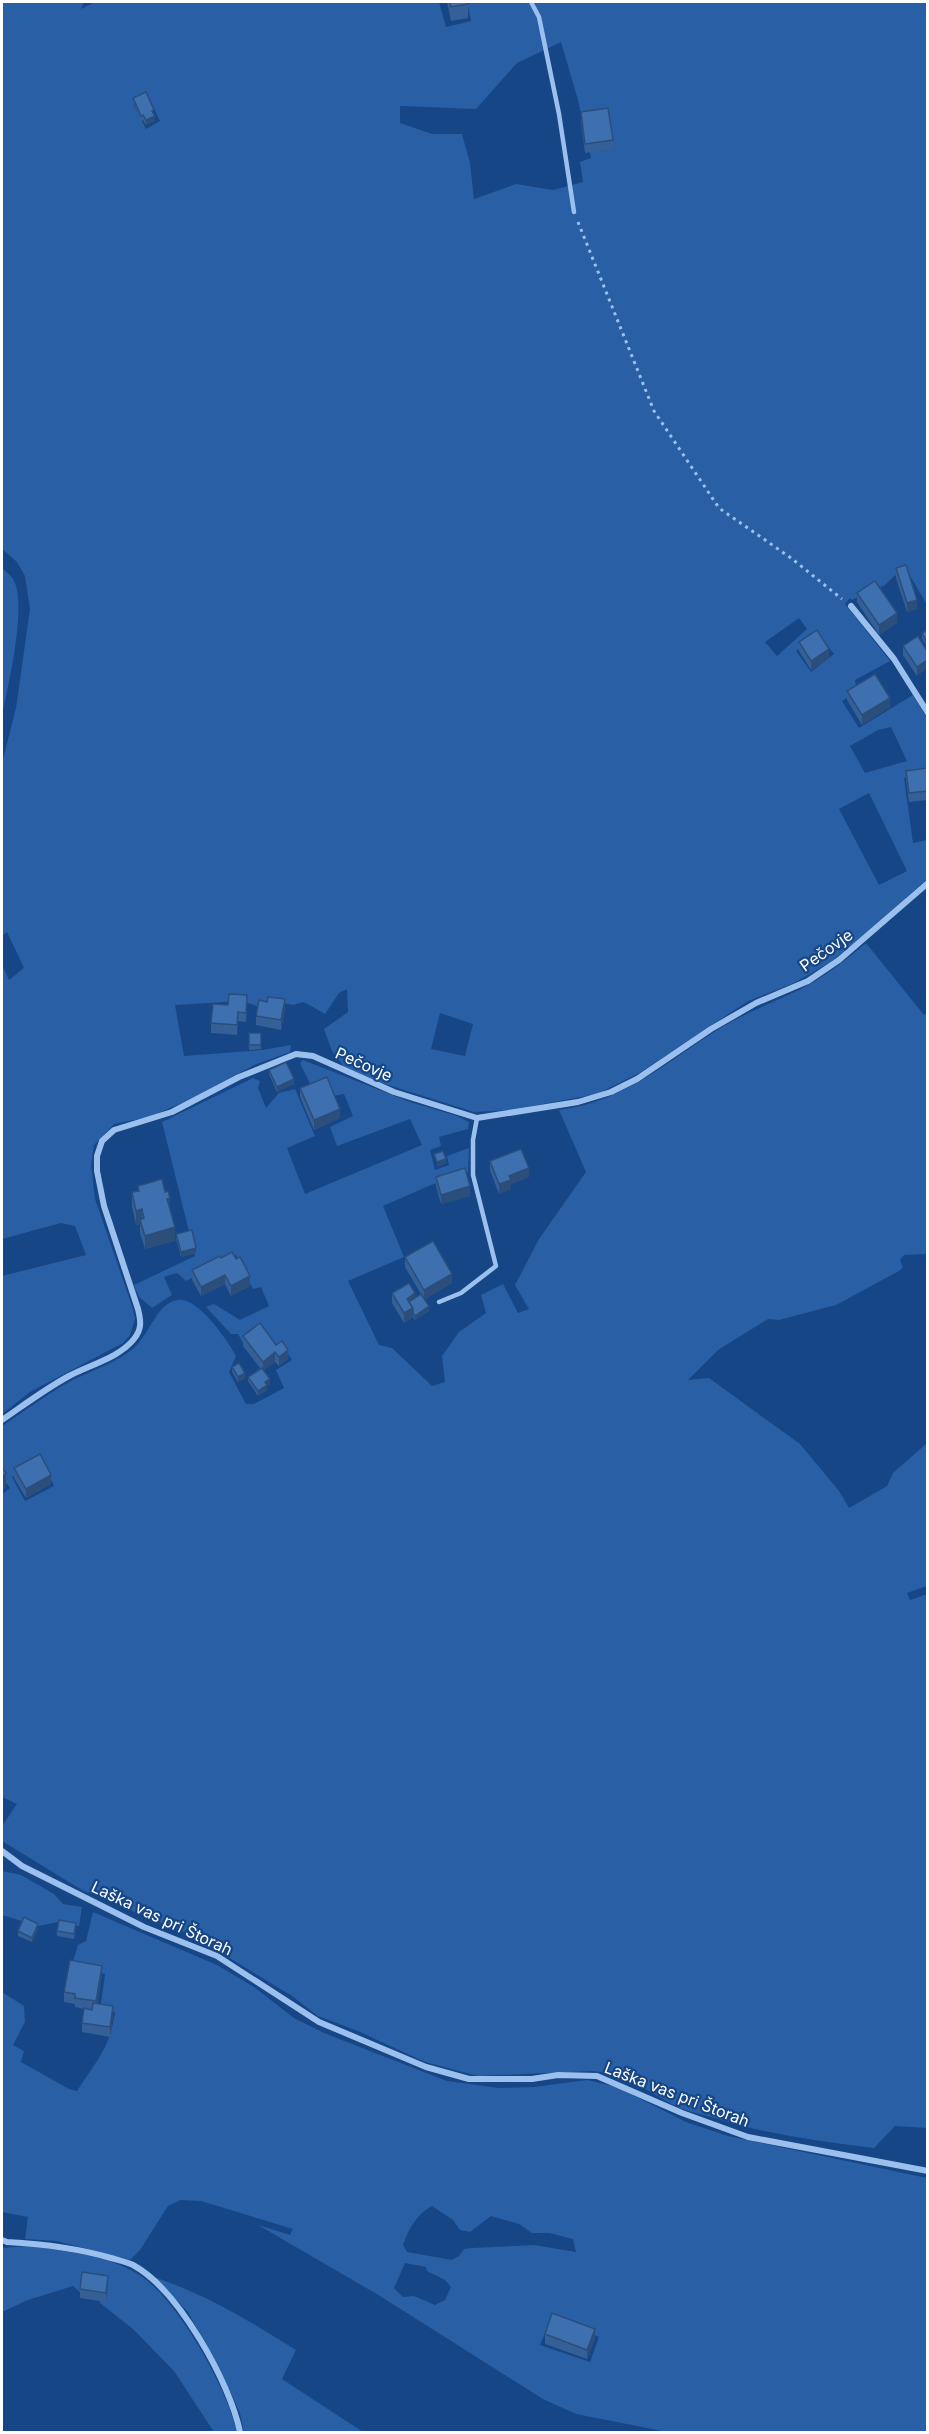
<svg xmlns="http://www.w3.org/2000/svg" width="929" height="2434" font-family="Inter,sans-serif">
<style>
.green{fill:#285fa5;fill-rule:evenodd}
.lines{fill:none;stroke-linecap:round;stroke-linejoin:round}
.path{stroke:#9bc0ee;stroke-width:3;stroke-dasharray:3 4.5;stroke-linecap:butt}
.service{stroke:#9bc0ee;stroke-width:4.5}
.minor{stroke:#9bc0ee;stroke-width:6}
.wall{fill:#356097}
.shaded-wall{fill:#2b4e7b}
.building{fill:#3e70b0;stroke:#2b4e7b;stroke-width:1.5}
.labels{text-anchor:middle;stroke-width:4.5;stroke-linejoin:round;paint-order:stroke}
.street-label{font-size:16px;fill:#fff;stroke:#164686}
</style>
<rect width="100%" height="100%" fill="#164686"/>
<!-- green -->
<g class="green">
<path d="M2,2H84L81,9L95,2H439L446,27L471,21L467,2H927V605L908,572L894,576L885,585L852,600L850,598L845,604L890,661L855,680L857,692L842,701L859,728L913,695L927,718V774L904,778L913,843L927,840V879L861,938L829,963L794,983L748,1001L641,1072L597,1094L510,1110L474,1112L382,1083L344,1067L332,1051L324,1029L348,1012L347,989L339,993L325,1014L304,1002L293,1005L267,1000L266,1009L242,1001L175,1005L184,1056L262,1050L291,1045L290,1052L254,1065L191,1099L149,1117L114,1124L94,1145L91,1165L95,1199L132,1306L135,1319L130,1335L123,1343L30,1392L2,1414V1276L86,1255L75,1226L61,1223L2,1239V965L9,980L24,968L7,932L2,936V763L16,708L30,609L25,576L17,562L2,549ZM561,42L578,100L591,158L580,162L583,182L553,190L516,184L474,199L470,163L462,134H432L400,123V106L476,109L517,63ZM148,96L160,121L146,129L133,104ZM799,618L807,629L777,656L765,642ZM818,633L834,654L811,672L796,651ZM891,727L907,761L865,773L850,746L878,730ZM869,793L907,871L879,885L839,809ZM440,1013L473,1024L465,1056L431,1049Z"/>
<path d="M3,569C6,572 11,575 13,579C28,602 8,688 2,715V570Z"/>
<path d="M866,943L924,1015L927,1013V1256L926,1254L904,1255L900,1260L903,1267L899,1271L836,1305L779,1320L768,1319L718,1350L688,1380L709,1378L800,1444L839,1491L849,1508L887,1486L893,1473L927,1443V1586L907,1593L910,1600L928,1594L927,2128L895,2126L874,2148C819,2141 764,2134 711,2117C701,2114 690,2112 680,2108C648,2093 629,2074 592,2071L478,2076L425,2062L358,2031L318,2016L292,1996L195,1937L82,1890L2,1841V1826L17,1804L2,1797V1495L10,1488L2,1478V1426C25,1411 47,1394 71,1381C92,1370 119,1362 136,1346C150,1333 159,1297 183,1300C202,1303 228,1341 236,1356L229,1372L246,1404H254L284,1388L276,1370L292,1360L284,1348L278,1351L262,1330L243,1343L238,1334H231L206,1307L214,1304L240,1320L269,1306L261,1287L253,1289L236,1255L186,1281L177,1273L164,1277L172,1295L152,1308L139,1297L134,1285L195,1256L162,1122L253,1078L260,1081L258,1088L266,1108L279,1093L295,1089L315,1136L287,1148L305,1194L422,1145L410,1119L337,1146L330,1127L353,1116L344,1094L333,1096L313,1090L300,1063L303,1060L410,1102L457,1116L469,1122L468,1129L439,1137L441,1146L430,1150L435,1170L449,1165L447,1156L469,1148L468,1173L431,1185L383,1206L404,1257L348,1281L379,1345L392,1348L432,1386L445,1382L442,1356L459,1332L486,1313L481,1295L503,1284L518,1313L529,1309L515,1285L539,1239L586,1172L559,1110C626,1102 669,1059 724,1026C748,1012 774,1002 799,990C824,977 845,961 866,943ZM42,1461L54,1486L25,1501L12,1477Z"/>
<path d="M2,1871L21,1875L54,1894L63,1904L82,1907L79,1926L58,1922L38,1926L2,1915Z"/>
<path d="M93,1912L217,1965L254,1987L294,2018L324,2033L447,2081L499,2088L534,2087L587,2080L617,2087L686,2122L728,2136L927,2178V2432H667L576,2414L543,2399L380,2296L258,2225L290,2235L293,2229L201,2201L180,2200L168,2206L140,2250L130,2260L57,2241L25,2239L28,2217L2,2212V1992L24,2006L25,2022L13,2045L24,2051L21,2062L69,2089L77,2091C96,2061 110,2049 115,2012L100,2011L105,1974L71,1968L78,1945L86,1941ZM432,2206L453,2220L460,2230L470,2232L491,2216L519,2224L532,2233H549L573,2239L576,2252L534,2245L472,2248L464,2249L459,2256L452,2260L407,2252L403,2245C409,2228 417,2214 432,2206ZM405,2263L426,2267L427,2271L445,2280L451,2287L445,2300L435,2305L414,2296L403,2297L394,2288ZM551,2319L599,2337L590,2362L540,2345Z"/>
<path d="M30,2246C66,2252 104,2254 136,2273C176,2295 227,2389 237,2432H214L174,2371L133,2329L100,2303V2292L82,2294L73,2286L28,2300L2,2312V2248Z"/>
<path d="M154,2277C205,2294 250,2321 296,2350L282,2379L363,2432H244L240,2413L230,2391L188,2312Z"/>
</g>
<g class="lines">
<!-- path -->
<path class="path" d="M578,222L654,411L719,508L791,558L842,599"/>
<!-- service -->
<g class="service">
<path d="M531,2L539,17L559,114L574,212"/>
<path d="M439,1302L461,1293L496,1266L473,1175V1140L477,1118"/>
</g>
<!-- minor -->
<g class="minor">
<path d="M851,606L894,659L928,713"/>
<path d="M2,1420C24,1405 45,1389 69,1376C89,1365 119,1358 134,1339C142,1329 141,1321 138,1309L104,1206L97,1171V1156L102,1141L114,1130L172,1112L239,1077L296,1054L313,1056L394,1092L477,1118L578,1102L611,1092L637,1079L711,1029L756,1003L808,981L839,960L928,883"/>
<path d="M2,1851L22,1866L144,1927L217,1956L319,2022L426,2067L469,2079H532L558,2075L597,2076L682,2113L748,2137L928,2171"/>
<path d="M2,2240L7,2242C43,2244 77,2248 111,2258C118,2260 127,2262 133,2265C179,2290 230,2383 240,2432"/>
</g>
</g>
<!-- wall -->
<g class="wall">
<path d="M447,2H468V18L451,21Z"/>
<path d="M133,98L154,115L155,121L146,125L143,120L141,121L133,102Z"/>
<path d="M581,112L613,140V149L585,153L581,121Z"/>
<path d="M896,568L917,609L907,612L896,578Z"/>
<path d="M857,593L897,623L879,635L857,602Z"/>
<path d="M927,630V647L922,638V633Z"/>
<path d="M918,636L917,676L903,655V646Z"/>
<path d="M799,642L829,658L811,670L799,651Z"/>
<path d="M847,691L890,707L862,725L847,700Z"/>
<path d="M927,768V800L909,802L906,780V771Z"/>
<path d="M247,1004L246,1022L238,1021L237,1035L211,1033V1023L228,1005Z"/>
<path d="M285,1009L281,1030L256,1025V1016Z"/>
<path d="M249,1033H261V1049L249,1050Z"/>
<path d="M269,1070L294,1084L277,1092L269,1074Z"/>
<path d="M300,1088L340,1118L314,1130L300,1097Z"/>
<path d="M490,1161L529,1177L511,1184V1189L499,1194L490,1170Z"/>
<path d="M436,1177L470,1196L441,1204L436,1186Z"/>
<path d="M138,1186L170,1211L175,1241L145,1249L140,1233V1224L136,1225L132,1206V1192L138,1191Z"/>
<path d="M176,1234L196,1253L181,1257L176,1239Z"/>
<path d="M405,1257L452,1283L425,1299L429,1311L415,1320L413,1317L404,1323L392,1303V1293L415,1298L421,1294L405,1267Z"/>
<path d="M221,1258L236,1259L250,1286L231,1296L225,1284L201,1296L192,1280V1270Z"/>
<path d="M243,1336L276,1345L288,1359L279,1366L275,1362L264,1370L270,1384L267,1386V1390L258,1396L248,1381V1377L260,1368L243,1346Z"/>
<path d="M232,1367L245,1378L238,1382L232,1372Z"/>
<path d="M14,1468L51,1484L26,1498L14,1478Z"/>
<path d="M76,1927L74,1939L57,1936V1931Z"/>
<path d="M38,1929L32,1942L18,1936V1931Z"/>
<path d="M102,1975L97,2004L113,2016L110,2037L82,2032V2023L84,2009L75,2007V2004L64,2002V1992Z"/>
<path d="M108,2285L106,2302L80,2298V2289Z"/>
<path d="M545,2334L595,2338L587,2359L545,2344Z"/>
</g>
<!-- shaded-wall -->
<g class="shaded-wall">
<path d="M155,116V121L146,125V120Z"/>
<path d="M917,600V609L907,612V603Z"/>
<path d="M897,613V623L879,635V625Z"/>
<path d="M829,649V658L811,670V661Z"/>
<path d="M927,660V669L917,676V667Z"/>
<path d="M890,698V707L862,725V715Z"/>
<path d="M285,999V1009L281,1030V1020Z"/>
<path d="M294,1079V1084L277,1092V1087Z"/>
<path d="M340,1109V1118L314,1130V1120Z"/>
<path d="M446,1159V1164L437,1167V1162Z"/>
<path d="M529,1168V1177L511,1184V1189L499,1194V1184L509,1176Z"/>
<path d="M470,1186V1196L441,1204V1195Z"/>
<path d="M170,1198V1212L167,1199Z"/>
<path d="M142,1209V1223L140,1220V1224L136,1225V1211Z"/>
<path d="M175,1227V1241L145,1249V1236Z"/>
<path d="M196,1248V1253L181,1257V1252Z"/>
<path d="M452,1274V1283L424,1300V1290Z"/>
<path d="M225,1275V1284L201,1296V1287Z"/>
<path d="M250,1276V1286L231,1296V1286Z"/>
<path d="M415,1293V1303L409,1307L407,1299Z"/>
<path d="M429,1306V1311L415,1320V1316Z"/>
<path d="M413,1308V1317L404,1323V1313Z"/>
<path d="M288,1350V1359L279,1366V1357Z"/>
<path d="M275,1352V1362L263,1371V1362Z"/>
<path d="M245,1373V1378L238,1382V1377Z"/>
<path d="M270,1379V1384L267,1386V1390L258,1396V1391L265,1382Z"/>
<path d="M6,1473V1487L2,1491V1477Z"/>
<path d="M51,1475V1484L26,1498V1489Z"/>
<path d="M38,1924V1929L32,1942V1938Z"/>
<path d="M102,1966V1975L96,2011V2001Z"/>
<path d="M113,2006V2016L110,2037V2027Z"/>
<path d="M108,2276V2285L106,2302V2293Z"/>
<path d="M595,2329V2338L587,2359V2350Z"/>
</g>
<!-- building -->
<g class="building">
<path d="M450,2H468V4L451,7Z"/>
<path d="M146,92L154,110L152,111L155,116L146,120L143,115L141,116L133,98Z"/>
<path d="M608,108L613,140L585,144L581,112Z"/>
<path d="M906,565L917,600L907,603L896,568Z"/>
<path d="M875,581L897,613L879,625L857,593Z"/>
<path d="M817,630L829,649L811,661L799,642Z"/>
<path d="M927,630V642L922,633Z"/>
<path d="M918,636L927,651V660L917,667L903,646Z"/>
<path d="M875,674L890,698L862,715L847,691Z"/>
<path d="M927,768V791L909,793L906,771Z"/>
<path d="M229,994L247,995L246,1013L238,1012L237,1025L211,1023L213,1004L228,1005Z"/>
<path d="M268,997L285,999L281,1020L256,1016L259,1000L267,1002Z"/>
<rect x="249" y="1033" width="12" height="12"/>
<path d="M286,1062L294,1079L277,1087L269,1070Z"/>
<path d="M327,1077L340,1109L314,1120L300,1088Z"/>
<path d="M521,1149L529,1168L509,1176L511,1180L499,1184L490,1161Z"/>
<path d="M443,1151L446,1159L437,1162L434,1154Z"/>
<path d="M465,1168L470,1186L441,1195L436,1177Z"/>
<path d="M162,1179L165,1192L168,1191L170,1198L167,1199L175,1227L145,1236L140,1220L144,1218L142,1209L136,1211L132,1192L139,1191L138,1186Z"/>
<path d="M192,1230L196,1248L181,1252L176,1234Z"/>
<path d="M433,1241L452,1274L424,1290L405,1257Z"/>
<path d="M232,1252L236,1259L240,1257L250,1276L231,1286L225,1275L201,1287L192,1270L220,1256L221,1258Z"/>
<path d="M409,1283L415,1293L407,1299L413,1308L404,1313L392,1293Z"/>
<path d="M421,1294L429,1306L415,1316L413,1313V1308L409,1302Z"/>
<path d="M260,1323L276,1345L282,1341L288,1350L279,1357L275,1352L263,1362L243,1336Z"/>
<path d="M239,1363L245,1373L238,1377L232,1367Z"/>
<path d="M262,1368L270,1379L265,1382L267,1385L258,1391L248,1377Z"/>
<path d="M40,1454L51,1475L26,1489L14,1468Z"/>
<path d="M2,1468L6,1473L2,1477Z"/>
<path d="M24,1917L38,1924L32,1938L18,1931Z"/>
<path d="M59,1920L76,1923L74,1934L57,1931Z"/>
<path d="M70,1960L102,1966L96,2001L75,1998V1994L64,1992Z"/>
<path d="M93,2003L113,2006L110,2027L82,2023L84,2008L92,2010Z"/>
<path d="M82,2272L108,2276L106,2293L80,2289Z"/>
<path d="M552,2313L595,2329L587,2350L545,2334Z"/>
</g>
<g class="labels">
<!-- street labels -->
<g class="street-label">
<text transform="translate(826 950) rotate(-35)" y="6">Pečovje</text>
<text transform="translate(364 1064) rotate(24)" y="6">Pečovje</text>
<text transform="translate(162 1918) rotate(25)" y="6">Laška vas pri Štorah</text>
<text transform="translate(677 2094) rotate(21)" y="6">Laška vas pri Štorah</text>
</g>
</g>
<!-- border -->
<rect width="929" height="2434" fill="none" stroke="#ffffff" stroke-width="6"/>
</svg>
